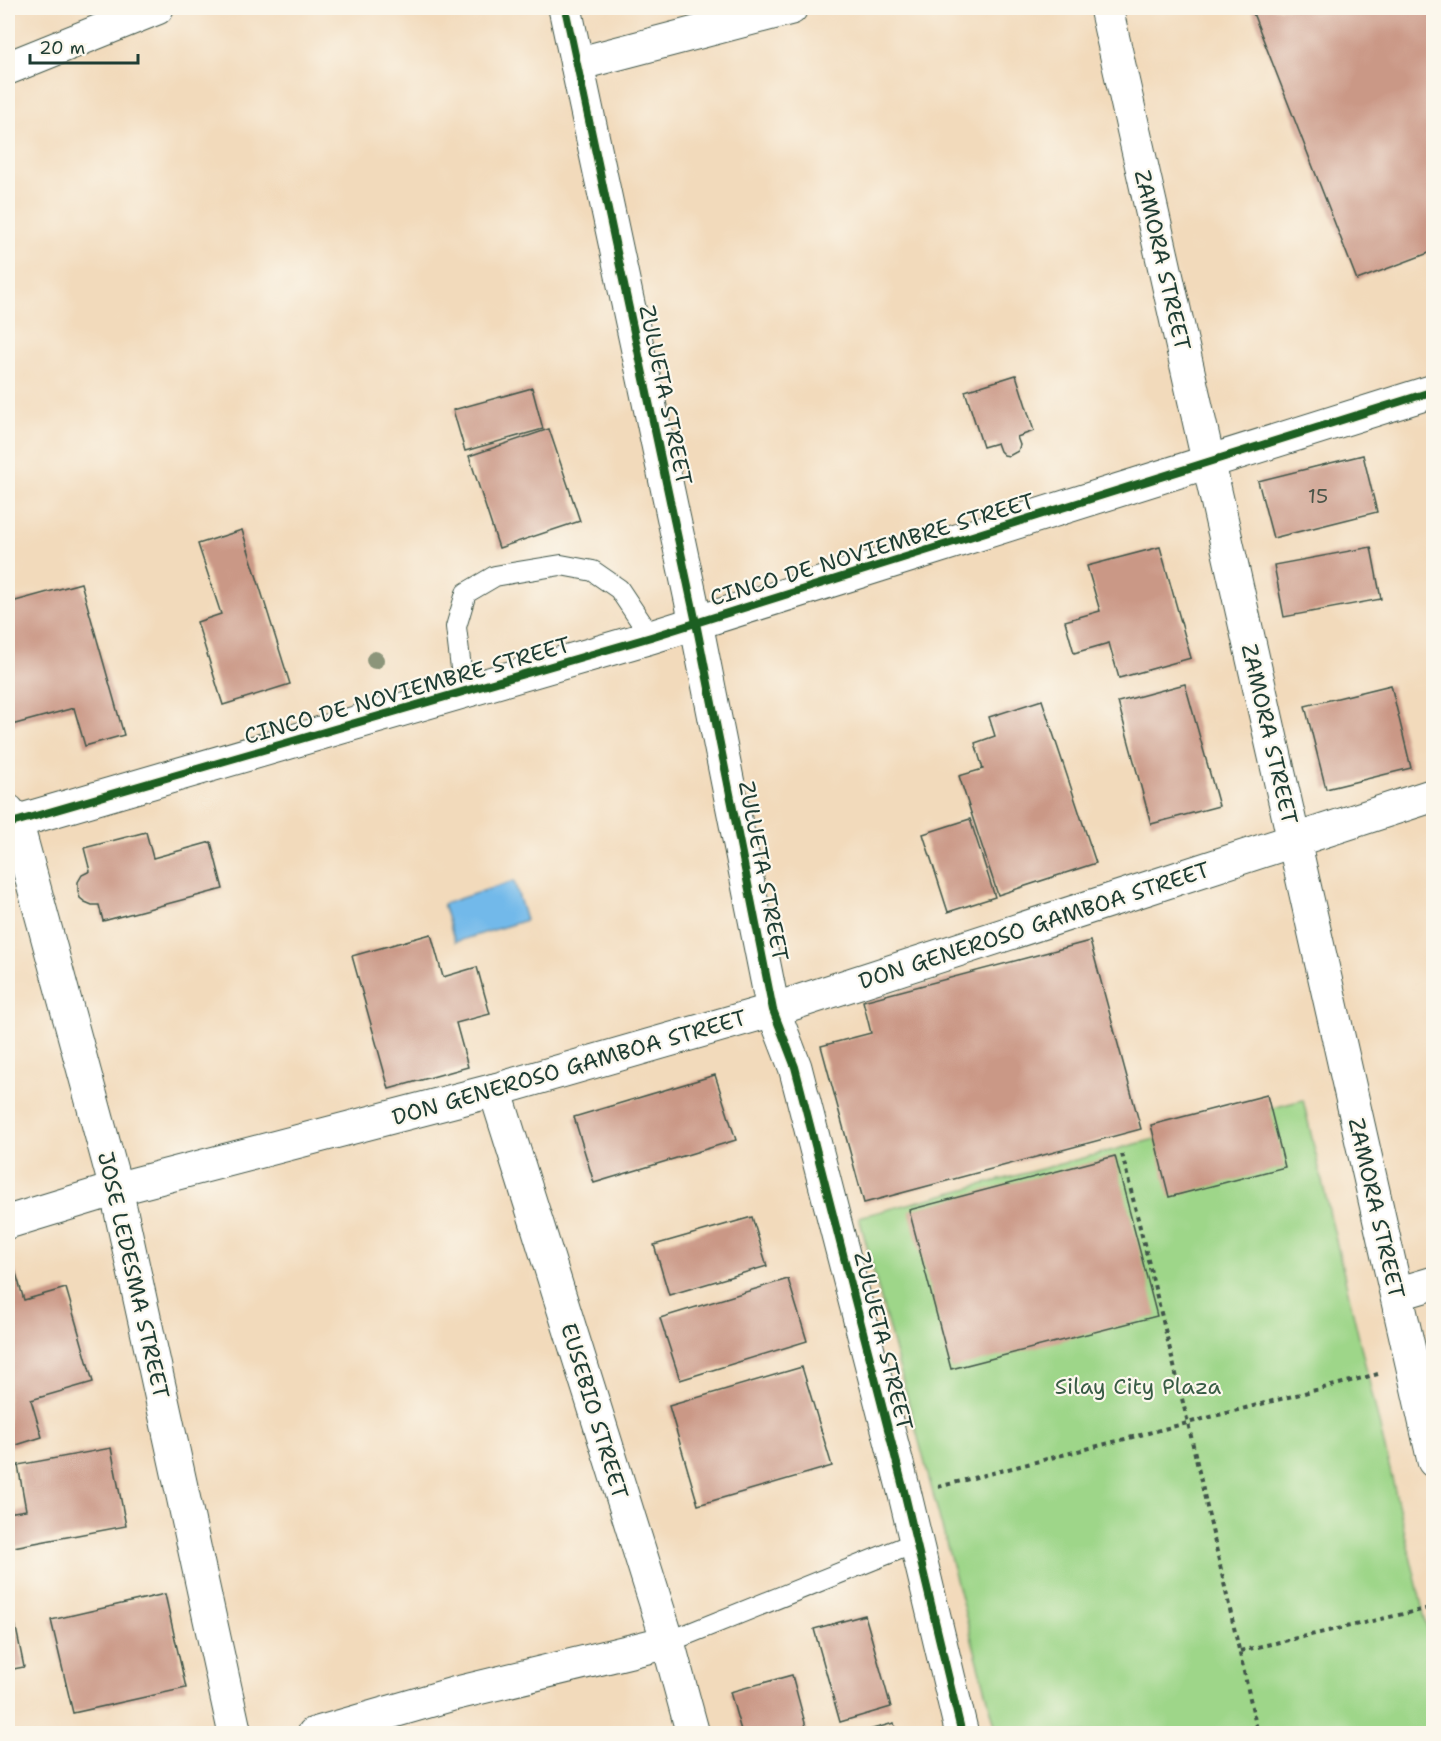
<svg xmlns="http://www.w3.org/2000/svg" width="1441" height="1741" font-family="'Shantell Sans',sans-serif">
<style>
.green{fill:#9ed689;stroke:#5e8a5e;stroke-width:1.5}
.water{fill:#72b9ea;stroke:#487b8f;stroke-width:1.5}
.building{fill:#ca9886}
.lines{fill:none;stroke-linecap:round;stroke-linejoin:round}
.service-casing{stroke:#3f5548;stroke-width:22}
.minor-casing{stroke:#3f5548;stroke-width:35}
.tertiary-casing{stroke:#3f5548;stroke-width:35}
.path{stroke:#3f5548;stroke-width:4;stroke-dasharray:4.5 4.5;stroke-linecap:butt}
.service{stroke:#fff;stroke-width:20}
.minor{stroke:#fff;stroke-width:33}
.tertiary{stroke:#fff;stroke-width:33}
.cycleway-casing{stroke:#fbf7ec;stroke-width:11}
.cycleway{stroke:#1b5e20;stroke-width:8}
.tree{fill:#8c957a}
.labels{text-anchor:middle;stroke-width:4.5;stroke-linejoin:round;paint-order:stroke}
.number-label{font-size:20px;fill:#4a5448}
.street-label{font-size:22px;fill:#1f3d34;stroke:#fbf7ec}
.park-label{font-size:22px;fill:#385c45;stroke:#fbf7ec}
</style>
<rect width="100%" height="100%" fill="#fbf7ec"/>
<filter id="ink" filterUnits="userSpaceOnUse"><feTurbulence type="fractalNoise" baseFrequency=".0167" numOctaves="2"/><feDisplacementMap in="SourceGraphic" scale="12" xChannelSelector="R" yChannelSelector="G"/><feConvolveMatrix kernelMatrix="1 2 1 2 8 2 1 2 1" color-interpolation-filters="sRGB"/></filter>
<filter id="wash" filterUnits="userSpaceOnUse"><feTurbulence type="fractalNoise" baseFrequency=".008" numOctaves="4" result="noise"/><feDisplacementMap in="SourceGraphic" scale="24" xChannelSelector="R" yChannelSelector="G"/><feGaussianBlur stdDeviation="1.35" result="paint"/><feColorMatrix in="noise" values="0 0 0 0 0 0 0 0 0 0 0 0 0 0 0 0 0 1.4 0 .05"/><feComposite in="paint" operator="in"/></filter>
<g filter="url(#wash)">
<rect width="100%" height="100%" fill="#f2dabb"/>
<!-- green -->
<path class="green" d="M1303,1100L1433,1653V1733H997L859,1217Z"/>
<!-- water -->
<path class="water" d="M514,881L526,920L455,942L443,904Z"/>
<g id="blocks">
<!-- building -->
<g class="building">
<path d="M1251,8H1434V251L1357,280Z"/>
<path d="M1016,375L1034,431L1017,437L1020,445L1018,451L1009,456L1004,455L1000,451L997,443L983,447L965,391Z"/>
<path d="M532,388L543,429L465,451L453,410Z"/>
<path d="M549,429L580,521L499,548L469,456Z"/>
<path d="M1363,455L1377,512L1273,538L1258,481Z"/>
<path d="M242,530L290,684L223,705L197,622L221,614L198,544Z"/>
<path d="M1160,547L1191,658L1119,678L1109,643L1074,653L1065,621L1100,611L1087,566Z"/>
<path d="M1371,547L1381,599L1284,617L1274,565Z"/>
<path d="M81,583L124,735L85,746L74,708L8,726V603Z"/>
<path d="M1185,684L1219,806L1151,824L1118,702Z"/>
<path d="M1391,685L1411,768L1326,789L1305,706Z"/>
<path d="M1042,700L1096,863L998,895L959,776L983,769L975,743L995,736L989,717Z"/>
<path d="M970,819L995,897L948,912L923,834Z"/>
<path d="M146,832L153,858L211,842L223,889L103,921L99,905H92L85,902L80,898L78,891V882L82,875L90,871L84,848Z"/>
<path d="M431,934L443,977L477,967L490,1014L456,1023L468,1067L389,1089L352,956Z"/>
<path d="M1090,941L1141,1129L864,1203L821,1046L871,1033L863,1001Z"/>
<path d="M715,1075L736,1140L594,1183L574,1117Z"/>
<path d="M1267,1095L1285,1167L1169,1197L1151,1125Z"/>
<path d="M1115,1156L1157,1316L951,1369L909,1210Z"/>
<path d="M752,1217L767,1266L669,1295L654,1245Z"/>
<path d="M12,1260L24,1300L66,1288L93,1382L31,1400L42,1437L10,1447L8,1440V1262Z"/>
<path d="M788,1279L807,1341L680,1380L660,1318Z"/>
<path d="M802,1367L832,1466L698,1505L669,1406Z"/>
<path d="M111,1448L126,1526L8,1548V1513L26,1510L18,1465Z"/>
<path d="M8,1589L24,1667L8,1670Z"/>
<path d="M165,1594L186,1688L73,1713L51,1620Z"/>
<path d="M865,1615L891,1707L840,1722L814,1629Z"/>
<path d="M792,1675L808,1734H742L730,1692Z"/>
<path d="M894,1723L897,1734H858V1733Z"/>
</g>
</g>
</g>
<g filter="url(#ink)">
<use href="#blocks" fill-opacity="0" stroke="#3f5548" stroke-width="1.5"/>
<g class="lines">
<!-- service casing -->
<g class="service-casing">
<g id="service">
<path d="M464,693L456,627L466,593L495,576L524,571L561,565L593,571L619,589L651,637"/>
<path d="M668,1642L917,1542"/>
</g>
</g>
<!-- minor casing -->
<g class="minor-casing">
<g id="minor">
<path d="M565,8L696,623L773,1010L795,1067L814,1141L905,1495L962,1734"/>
<path d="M577,64L791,8"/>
<path d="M495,1090L668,1642L693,1734"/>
<path d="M8,1222L116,1189L495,1090L773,1010L1434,795"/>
<path d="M1397,1294L1434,1283"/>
<path d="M314,1734L453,1694L668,1642"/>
</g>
</g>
<!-- tertiary casing -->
<g class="tertiary-casing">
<g id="tertiary">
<path d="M1106,8L1434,1461"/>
<path d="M8,68L157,8"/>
<path d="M8,811L16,821L116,1189L235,1734"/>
<path d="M8,824L651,637L1434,391"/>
</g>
</g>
<!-- path -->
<g class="path">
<path d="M1122,1154L1188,1423L1258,1734"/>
<path d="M938,1487L1378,1374"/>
<path d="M1240,1651L1434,1607"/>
</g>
<!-- service -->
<use href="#service" class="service"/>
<!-- minor -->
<use href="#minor" class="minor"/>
<!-- tertiary -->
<use href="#tertiary" class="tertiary"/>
<!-- cycleway casing -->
<g class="cycleway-casing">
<g id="cycleway">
<path d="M565,8L696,623L773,1010L795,1067L814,1141L905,1495L962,1734"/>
<path d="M8,824L651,637L1434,391"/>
</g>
</g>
<!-- cycleway -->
<use href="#cycleway" class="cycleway"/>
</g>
<!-- trees -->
<circle class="tree" cx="375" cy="660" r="9"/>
</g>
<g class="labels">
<!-- number labels -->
<g class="number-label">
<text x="1318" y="503">15</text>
</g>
<!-- street labels -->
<g class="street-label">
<text transform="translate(1163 260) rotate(77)" y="8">ZAMORA STREET</text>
<text transform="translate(666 395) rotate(78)" y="8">ZULUETA STREET</text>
<text transform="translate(872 549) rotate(-17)" y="8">CINCO DE NOVIEMBRE STREET</text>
<text transform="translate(407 690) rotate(-16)" y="8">CINCO DE NOVIEMBRE STREET</text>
<text transform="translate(1270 734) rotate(77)" y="8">ZAMORA STREET</text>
<text transform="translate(764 871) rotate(79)" y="8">ZULUETA STREET</text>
<text transform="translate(1034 925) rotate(-18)" y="8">DON GENEROSO GAMBOA STREET</text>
<text transform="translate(569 1067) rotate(-16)" y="8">DON GENEROSO GAMBOA STREET</text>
<text transform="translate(1377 1208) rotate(77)" y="8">ZAMORA STREET</text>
<text transform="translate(134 1275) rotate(77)" y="8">JOSE LEDESMA STREET</text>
<text transform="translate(884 1341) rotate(76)" y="8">ZULUETA STREET</text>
<text transform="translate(595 1411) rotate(73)" y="8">EUSEBIO STREET</text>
</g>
<!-- park labels -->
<g class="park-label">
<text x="1138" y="1394">Silay City Plaza</text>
</g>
</g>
<!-- margin -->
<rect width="1441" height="1741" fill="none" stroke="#fbf7ec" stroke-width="30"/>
<!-- scale -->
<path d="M30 54v9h108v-9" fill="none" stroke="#1f3d34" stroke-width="3"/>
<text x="39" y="54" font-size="18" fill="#1f3d34" stroke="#fbf7ec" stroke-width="4.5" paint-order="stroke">20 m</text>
</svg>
